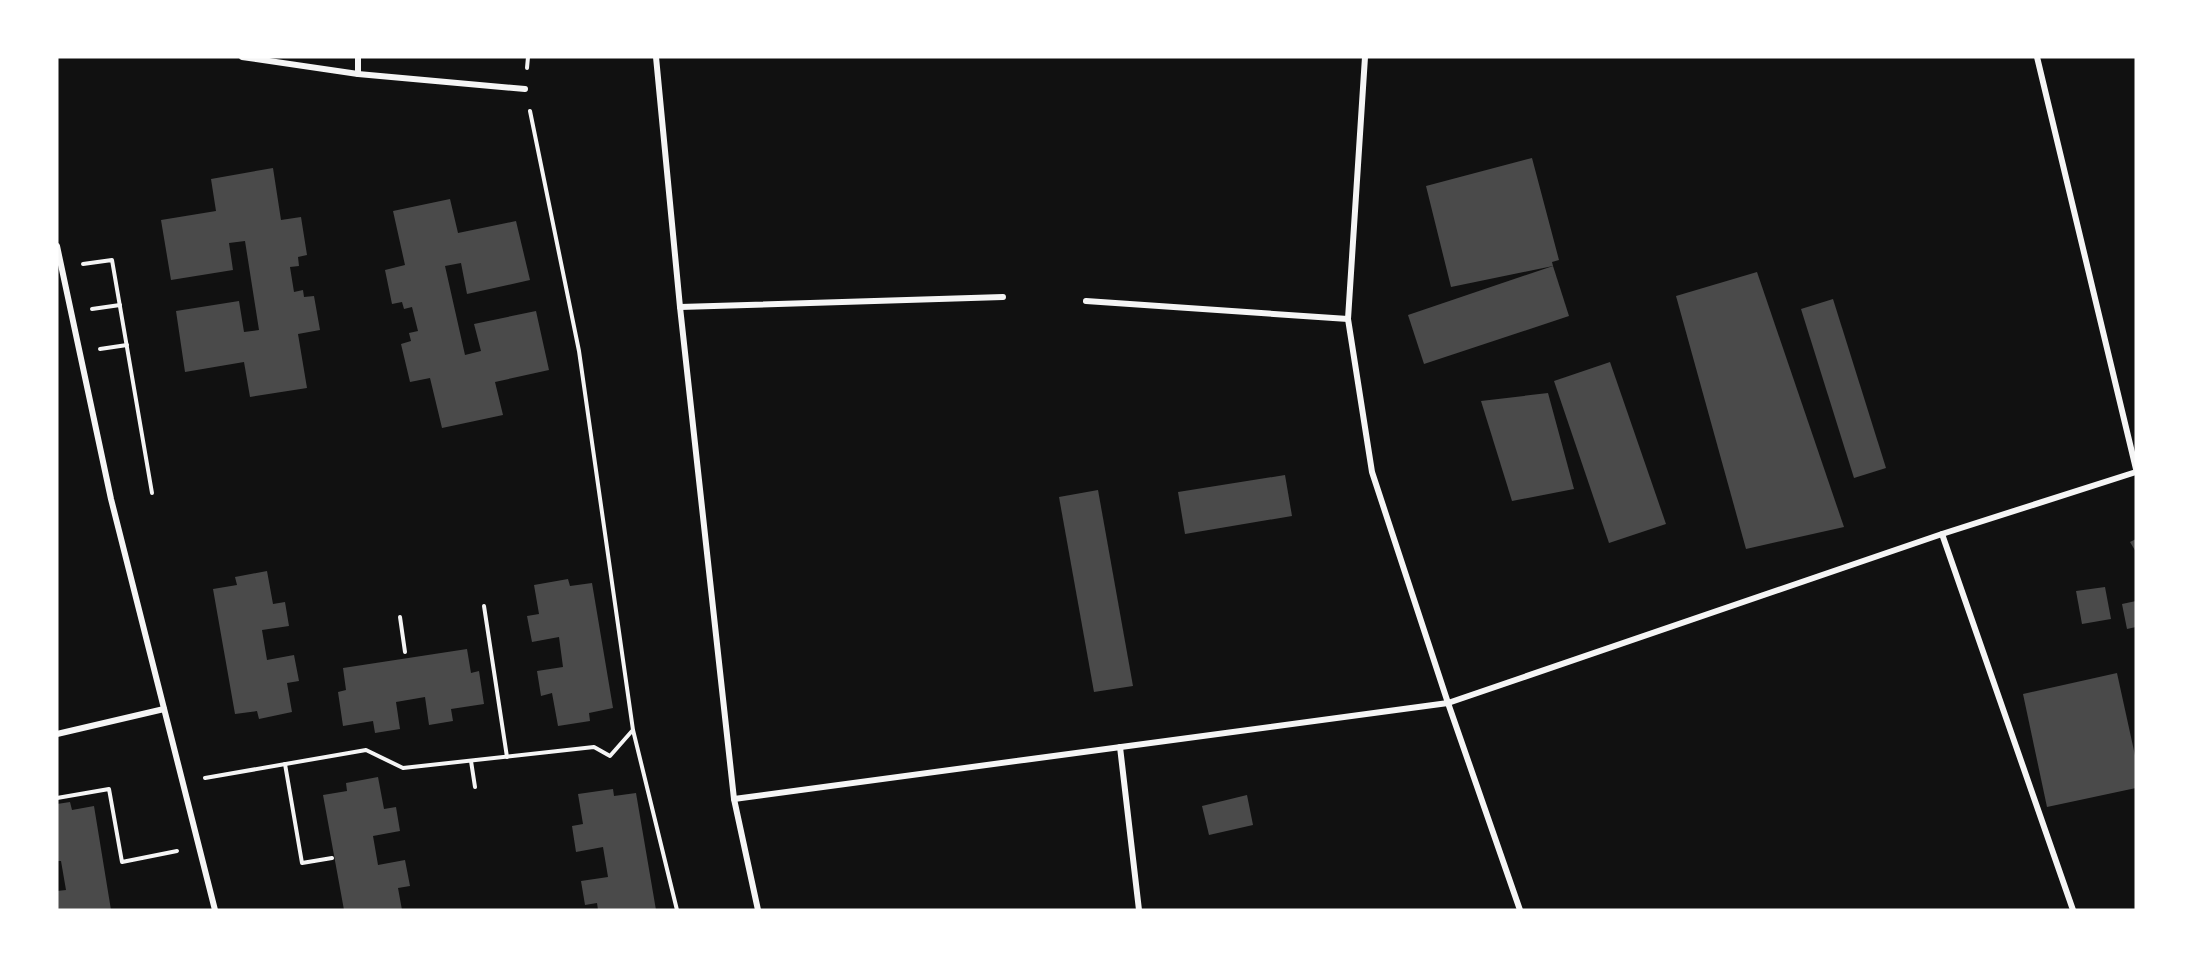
<svg xmlns="http://www.w3.org/2000/svg" width="2193" height="967" font-family="Poppins,sans-serif">
<style>
.building{fill:#4a4a4a}
.lines{fill:none;stroke-linecap:round;stroke-linejoin:round}
.path{stroke:#f5f5f5;stroke-width:4}
.minor{stroke:#f5f5f5;stroke-width:6}
</style>
<rect width="100%" height="100%" fill="#111"/>
<!-- building -->
<g class="building">
<path d="M1532,158L1559,260L1552,262L1553,266L1451,287L1426,186Z"/>
<path d="M273,168L281,220L301,217L307,255L298,257L299,266L290,267L294,292L303,290L304,297L314,296L320,330L298,334L307,388L250,397L244,362L185,372L176,311L239,301L244,332L259,330L245,241L229,243L233,270L171,280L161,220L216,211L211,179Z"/>
<path d="M450,199L458,233L516,221L530,280L467,294L461,263L445,266L465,355L481,351L474,324L536,311L549,370L495,382L503,415L442,428L430,378L410,382L401,344L411,341L409,333L418,331L412,307L404,309L402,302L392,304L385,270L405,265L393,211Z"/>
<path d="M1553,266L1569,316L1424,364L1408,315Z"/>
<path d="M1757,272L1844,527L1746,549L1676,296Z"/>
<path d="M1833,299L1886,468L1854,478L1801,309Z"/>
<path d="M1610,362L1666,524L1609,543L1554,381Z"/>
<path d="M1548,393L1574,489L1512,501L1481,401Z"/>
<path d="M1285,475L1292,516L1185,534L1178,492Z"/>
<path d="M1098,490L1133,686L1094,692L1059,497Z"/>
<path d="M2136,539V552L2130,542Z"/>
<path d="M267,571L273,604L285,602L289,626L262,630L267,660L294,655L299,681L287,683L292,712L259,719L257,711L235,714L213,589L237,585L235,577Z"/>
<path d="M568,579L570,586L592,583L613,708L589,713L590,721L558,726L552,693L541,696L537,671L563,667L559,637L532,642L527,616L539,614L534,585Z"/>
<path d="M2105,587L2111,619L2082,624L2076,591Z"/>
<path d="M2136,601V627L2127,629L2122,604Z"/>
<path d="M467,649L471,673L479,671L484,704L451,709L453,721L429,725L425,697L396,702L400,729L375,733L373,721L343,726L338,692L346,690L343,668Z"/>
<path d="M2117,673L2136,760V788L2047,807L2023,694Z"/>
<path d="M378,777L384,809L396,807L400,831L373,836L378,865L405,860L410,886L398,888L402,910H344L323,795L347,791L346,783Z"/>
<path d="M613,789L614,796L636,793L656,910H598L597,903L585,905L581,881L608,877L603,847L576,852L572,826L583,824L578,794Z"/>
<path d="M1247,795L1253,825L1209,835L1202,806Z"/>
<path d="M70,802L72,810L94,806L111,910H57V891L66,890L61,861H57V804Z"/>
</g>
<g class="lines">
<!-- path -->
<g class="path">
<path d="M527,68L528,57"/>
<path d="M530,111L579,351L633,730L677,910"/>
<path d="M83,264L112,260L152,493"/>
<path d="M92,309L120,305"/>
<path d="M100,349L127,345"/>
<path d="M484,606L507,757"/>
<path d="M400,617L405,652"/>
<path d="M471,761L475,787"/>
<path d="M285,764L302,863L332,858"/>
<path d="M205,778L366,750L403,768L594,747L610,756L632,731"/>
<path d="M57,798L109,789L122,862L177,851"/>
</g>
<!-- minor -->
<g class="minor">
<path d="M242,57L358,74L525,89"/>
<path d="M656,57L680,307L734,799L758,910"/>
<path d="M1365,57L1348,319L1372,472L1448,703L1520,910"/>
<path d="M2037,57L2136,469"/>
<path d="M358,74V57"/>
<path d="M57,246L111,499L215,910"/>
<path d="M1086,301L1348,319"/>
<path d="M680,307L1003,297"/>
<path d="M1942,534L2073,910"/>
<path d="M57,734L164,709"/>
<path d="M1120,747L1139,910"/>
<path d="M734,799L1448,703L1942,534L2136,472"/>
</g>
</g>
<!-- border -->
<rect width="2193" height="967" fill="none" stroke="#ffffff" stroke-width="117"/>
</svg>
